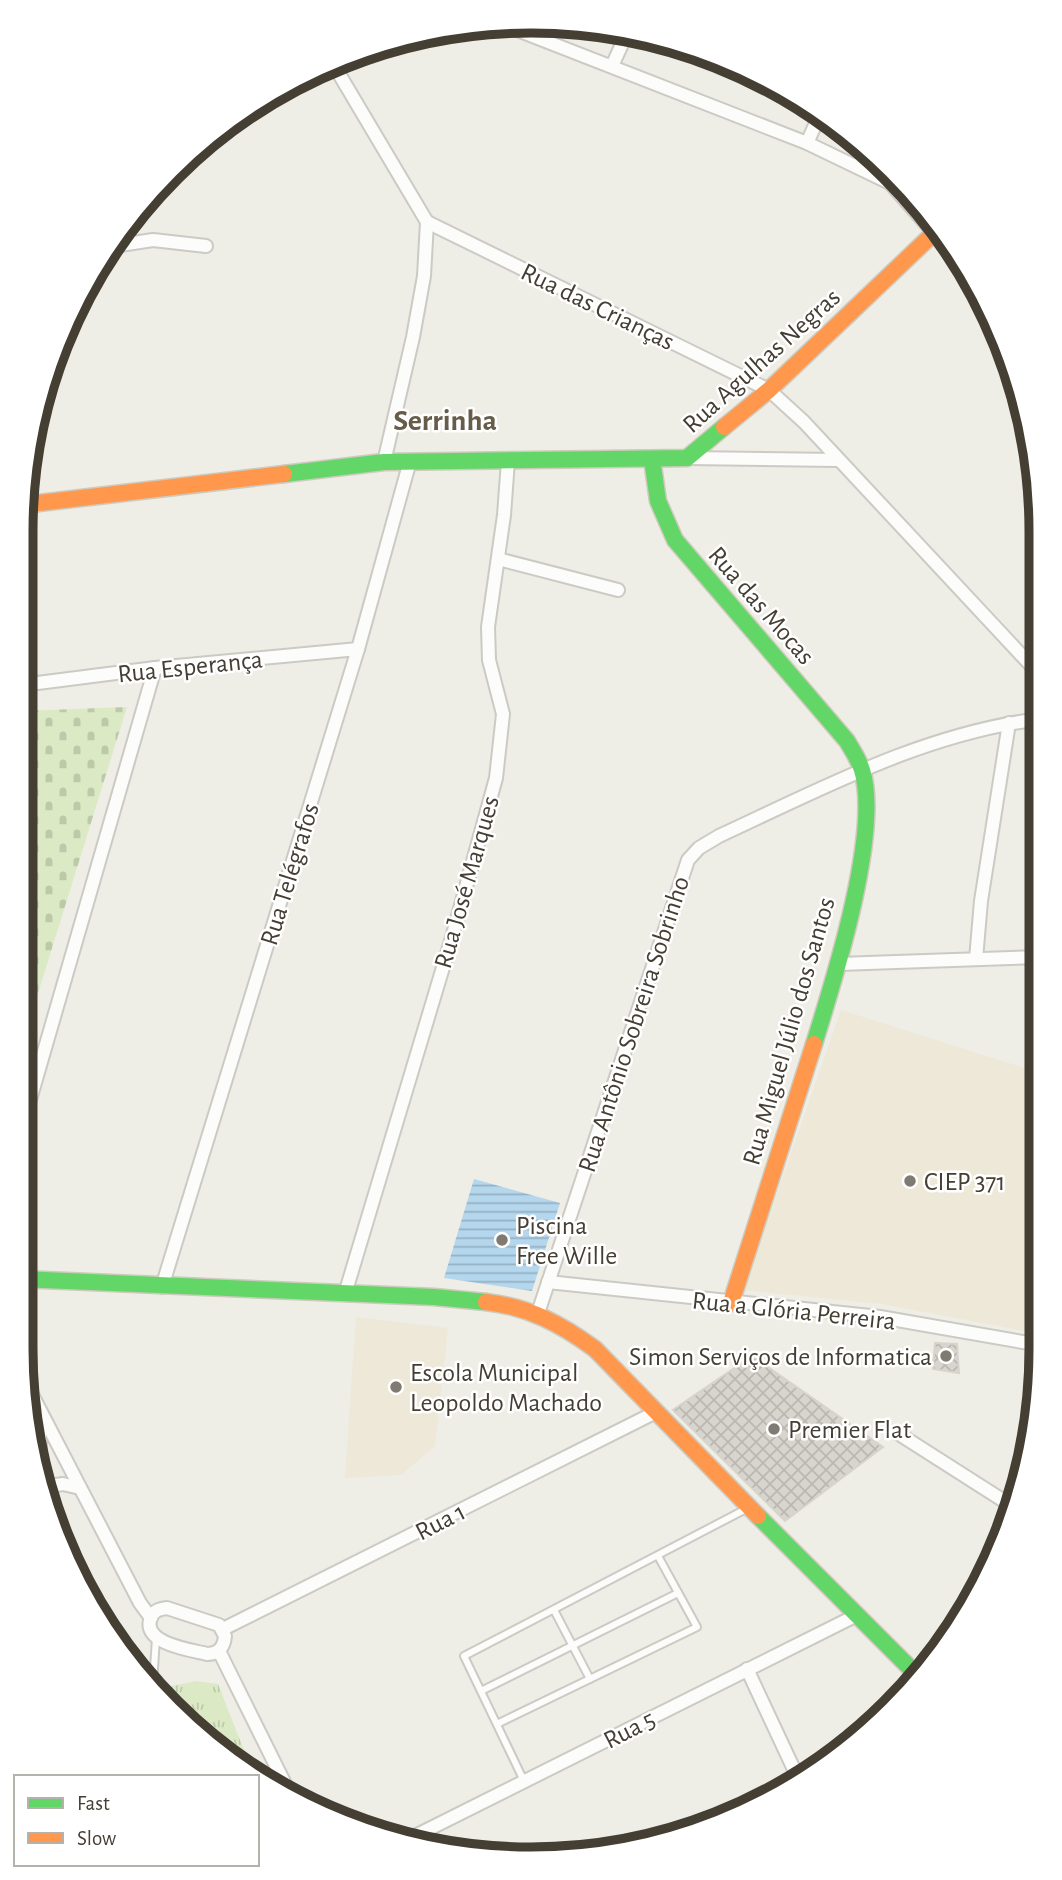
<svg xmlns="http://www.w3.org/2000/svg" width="1062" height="1880" font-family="'Alegreya Sans',sans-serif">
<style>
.education{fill:#ede8d8}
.grass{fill:url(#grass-tufts)}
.cemetery{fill:url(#cemetery-stones)}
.water{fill:url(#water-rules)}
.building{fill:url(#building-cross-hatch);stroke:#d7d4cc;stroke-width:2}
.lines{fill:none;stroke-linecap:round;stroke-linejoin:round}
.lane-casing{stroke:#cccac4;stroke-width:10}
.street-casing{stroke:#cccac4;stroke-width:16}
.fast-casing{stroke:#cecabd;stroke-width:19}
.slow-casing{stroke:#cecabd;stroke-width:19}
.lane{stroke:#fcfcfb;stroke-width:6}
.street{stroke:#fcfcfb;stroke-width:12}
.fast{stroke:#63d668;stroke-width:16}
.slow{stroke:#ff974d;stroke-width:16}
.poi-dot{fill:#807b72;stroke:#fff;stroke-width:2.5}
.labels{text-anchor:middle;stroke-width:5;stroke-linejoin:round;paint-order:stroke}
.street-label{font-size:26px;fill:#443e33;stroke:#fff}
.poi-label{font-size:26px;fill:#443e33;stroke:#fff;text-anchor:start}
.quarter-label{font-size:30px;font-weight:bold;fill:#675c4a;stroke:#fff}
.rim{fill:none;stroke:#443e33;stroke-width:9}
</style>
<defs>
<pattern id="grass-tufts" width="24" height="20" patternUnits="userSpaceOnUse" patternTransform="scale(1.75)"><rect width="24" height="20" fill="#dbeac5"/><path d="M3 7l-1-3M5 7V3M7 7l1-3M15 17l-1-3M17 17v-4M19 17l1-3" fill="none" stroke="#bdcaaa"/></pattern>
<pattern id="cemetery-stones" width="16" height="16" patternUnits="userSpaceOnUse" patternTransform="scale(1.75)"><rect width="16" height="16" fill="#dbeac5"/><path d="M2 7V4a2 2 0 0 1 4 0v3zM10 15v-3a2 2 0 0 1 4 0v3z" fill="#bdcaaa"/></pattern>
<pattern id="water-rules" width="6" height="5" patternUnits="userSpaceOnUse" patternTransform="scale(1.75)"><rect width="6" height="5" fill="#b5d7ee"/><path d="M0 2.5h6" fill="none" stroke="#95b0c1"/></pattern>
<pattern id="building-cross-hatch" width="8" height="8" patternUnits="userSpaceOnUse" patternTransform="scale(1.75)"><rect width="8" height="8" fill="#d8d5cf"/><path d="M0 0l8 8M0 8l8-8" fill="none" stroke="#bbb8b2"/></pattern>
</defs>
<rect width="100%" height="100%" fill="#eeede6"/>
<!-- education -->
<g class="education">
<path d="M841,1010L1040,1073V1334L882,1304L743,1290Z"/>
<path d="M356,1317L448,1328L435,1446L401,1475L345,1478Z"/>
</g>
<!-- grass -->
<path class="grass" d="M196,1681L218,1684L254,1776L158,1689Z"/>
<!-- cemetery -->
<path class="cemetery" d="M127,707L21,1048L22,711Z"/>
<!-- water -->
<path class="water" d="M474,1179L560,1203L532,1291L444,1278Z"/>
<!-- building -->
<g class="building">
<path d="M935,1343L957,1344L959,1373L933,1369Z"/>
<path d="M752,1356L883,1447L785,1521L673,1410Z"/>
</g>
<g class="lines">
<!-- lane casing -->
<g class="lane-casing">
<g id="lane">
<path d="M554,1610L590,1679"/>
<path d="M153,1684L156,1638"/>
<path d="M481,1691L678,1593"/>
<path d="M497,1724L697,1627L658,1556"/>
<path d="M524,1781L464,1656L746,1509"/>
</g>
</g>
<!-- street casing -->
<g class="street-casing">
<g id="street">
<path d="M502,24L807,143L890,183L934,233L985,302"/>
<path d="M332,62L427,222L424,276L413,337L384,462"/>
<path d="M612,66L628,31"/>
<path d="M807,143L821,112"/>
<path d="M858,165L870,153"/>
<path d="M427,222L769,390L804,422L1040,675"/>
<path d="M107,247L153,240L206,246"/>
<path d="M687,458L837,460"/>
<path d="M498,559L618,590"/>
<path d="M22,685L155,668L358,649"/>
<path d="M976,959L981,901L1009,723"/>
<path d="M839,964L1040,957"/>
<path d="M21,1131L155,668"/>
<path d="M548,1282L880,1317L1040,1345"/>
<path d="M162,1287L358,649L410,461"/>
<path d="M345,1294L453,934L496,778L503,714L489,660L488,627L504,515L508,461"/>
<path d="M538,1313L688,860L699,848L719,836C823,788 925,733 1040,719"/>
<path d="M27,1385L140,1603L151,1618"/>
<path d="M899,1434L1015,1508"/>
<path d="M40,1466V1414"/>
<path d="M44,1487L63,1484L80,1488"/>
<path d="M167,1608L219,1625L225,1636C224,1648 218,1654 207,1654C191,1650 144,1644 150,1620C152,1611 159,1609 167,1608Z"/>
<path d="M223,1629L656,1412"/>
<path d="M219,1651L289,1792"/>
<path d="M747,1669L798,1778"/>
<path d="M403,1842L855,1616"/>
</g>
</g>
<!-- fast casing -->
<g class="fast-casing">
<g id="fast">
<path d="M652,459L658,501L675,540L847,741C852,750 859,760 862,770C881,832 834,980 814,1044"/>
<path d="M284,474L384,462L687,458L724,427"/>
<path d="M21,1279L434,1297L486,1302"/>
<path d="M758,1516L916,1674"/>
</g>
</g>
<!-- slow casing -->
<g class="slow-casing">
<g id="slow">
<path d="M724,427L769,390L934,233"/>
<path d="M22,505L284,474"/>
<path d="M486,1302C529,1307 561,1324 595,1349L758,1516"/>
<path d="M731,1303L814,1044"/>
</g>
</g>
<!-- lane -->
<use href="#lane" class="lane"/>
<!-- street -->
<use href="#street" class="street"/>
<!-- fast -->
<use href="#fast" class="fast"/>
<!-- slow -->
<use href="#slow" class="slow"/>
</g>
<!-- markers -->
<g class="poi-dot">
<circle cx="910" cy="1181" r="7"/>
<circle cx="502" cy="1240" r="7"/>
<circle cx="946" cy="1356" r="7"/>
<circle cx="396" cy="1387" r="7"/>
<circle cx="774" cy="1429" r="7"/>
</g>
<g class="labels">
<!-- street labels -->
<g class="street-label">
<text transform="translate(598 306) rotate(26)" y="9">Rua das Crianças</text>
<text transform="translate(761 360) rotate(-42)" y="9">Rua Agulhas Negras</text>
<text transform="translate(762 605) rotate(49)" y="9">Rua das Mocas</text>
<text transform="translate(190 666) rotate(-6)" y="9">Rua Esperança</text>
<text transform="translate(289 874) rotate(-73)" y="9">Rua Telégrafos</text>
<text transform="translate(466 882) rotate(-74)" y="9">Rua José Marques</text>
<text transform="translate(633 1024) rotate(-72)" y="9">Rua Antônio Sobreira Sobrinho</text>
<text transform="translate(788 1031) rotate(-74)" y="9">Rua Miguel Júlio dos Santos</text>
<text transform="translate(794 1310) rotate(6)" y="9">Rua a Glória Perreira</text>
<text transform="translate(440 1521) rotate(-27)" y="9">Rua 1</text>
<text transform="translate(629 1729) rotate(-27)" y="9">Rua 5</text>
</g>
<!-- poi labels -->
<g class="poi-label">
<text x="924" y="1190">CIEP 371</text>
<text x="516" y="1234">Piscina<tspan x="516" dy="30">Free Wille</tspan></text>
<text x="932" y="1365" text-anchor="end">Simon Serviços de Informatica</text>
<text x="410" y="1381">Escola Municipal<tspan x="410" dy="30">Leopoldo Machado</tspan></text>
<text x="788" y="1438">Premier Flat</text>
</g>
<!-- quarter labels -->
<g class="quarter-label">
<text x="445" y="430">Serrinha</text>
</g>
</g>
<!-- crop -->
<path d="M0 0H1062V1880H0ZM531 33H531A498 498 0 0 1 1029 531V1349A498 498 0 0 1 531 1847H531A498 498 0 0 1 33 1349V531A498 498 0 0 1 531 33Z" fill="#fff" fill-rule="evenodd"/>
<path class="rim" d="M531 33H531A498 498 0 0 1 1029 531V1349A498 498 0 0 1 531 1847H531A498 498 0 0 1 33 1349V531A498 498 0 0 1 531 33Z"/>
<!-- legend -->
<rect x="14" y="1775" width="245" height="91" fill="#ffffff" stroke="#b4b2ad" stroke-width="2"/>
<rect x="28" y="1798" width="35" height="10" fill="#63d668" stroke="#b4b2ad" stroke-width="2"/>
<text x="77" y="1810" font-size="21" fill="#443e33">Fast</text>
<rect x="28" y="1833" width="35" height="10" fill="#ff974d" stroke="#b4b2ad" stroke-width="2"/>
<text x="77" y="1845" font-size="21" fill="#443e33">Slow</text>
</svg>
